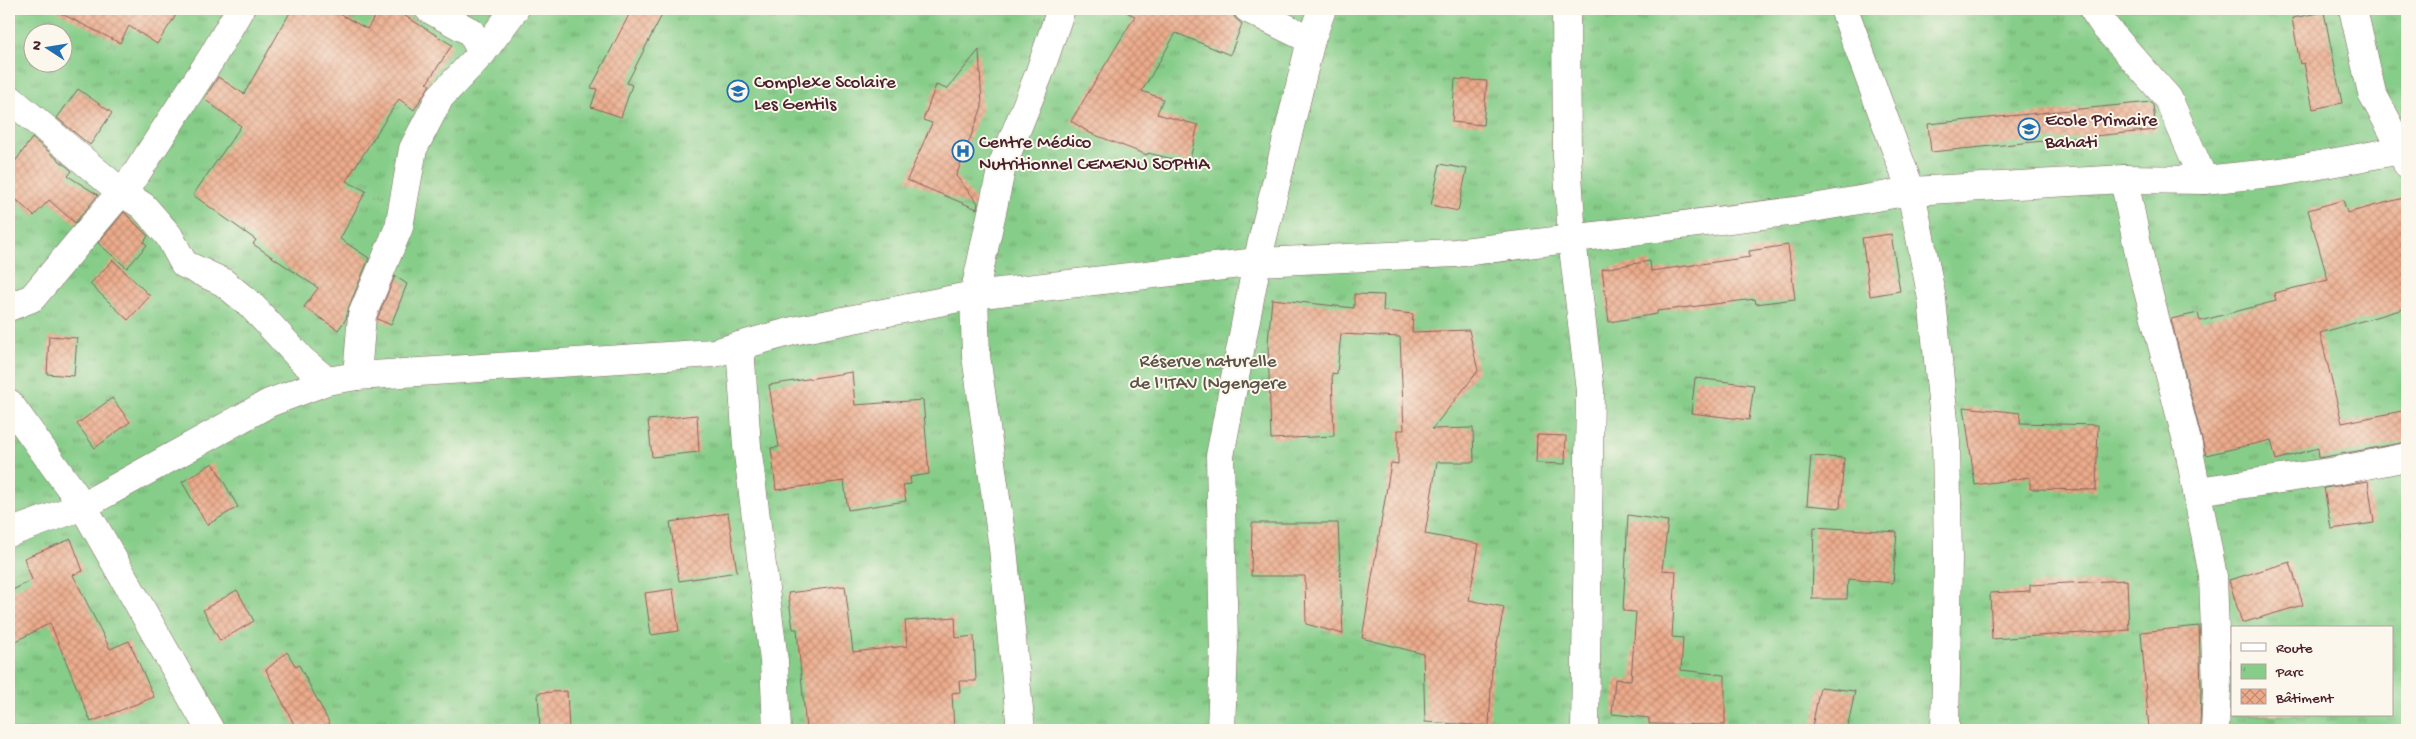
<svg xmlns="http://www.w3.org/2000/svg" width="2416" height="739" font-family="'Gochi Hand',sans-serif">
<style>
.park{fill:url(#park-tufts);stroke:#68765a;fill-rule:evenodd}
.building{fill:url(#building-cross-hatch)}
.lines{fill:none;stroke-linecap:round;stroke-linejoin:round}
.minor-casing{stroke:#84625f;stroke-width:29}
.minor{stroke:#fff;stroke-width:28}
.labels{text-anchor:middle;stroke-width:4;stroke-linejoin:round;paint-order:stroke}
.poi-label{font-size:19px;fill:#4a1f2b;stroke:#fbf7ec;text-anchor:start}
.park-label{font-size:19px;fill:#5c5347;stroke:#fbf7ec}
</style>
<defs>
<pattern id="park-tufts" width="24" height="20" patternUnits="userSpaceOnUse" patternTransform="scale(1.25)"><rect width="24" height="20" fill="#86cd89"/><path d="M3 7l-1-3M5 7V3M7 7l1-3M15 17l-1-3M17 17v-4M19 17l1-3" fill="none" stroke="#70a670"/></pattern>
<pattern id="building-cross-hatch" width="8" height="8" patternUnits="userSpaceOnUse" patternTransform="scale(1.25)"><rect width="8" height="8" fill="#ecab8b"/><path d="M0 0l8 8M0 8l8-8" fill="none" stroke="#c18b72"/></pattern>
</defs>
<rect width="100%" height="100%" fill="#fbf7ec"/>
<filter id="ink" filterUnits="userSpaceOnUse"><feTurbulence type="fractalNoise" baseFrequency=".02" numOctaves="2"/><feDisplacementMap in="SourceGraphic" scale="10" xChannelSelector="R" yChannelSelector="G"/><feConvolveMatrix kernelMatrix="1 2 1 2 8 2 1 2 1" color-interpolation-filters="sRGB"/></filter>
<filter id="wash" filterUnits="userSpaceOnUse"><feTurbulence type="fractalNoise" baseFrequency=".0096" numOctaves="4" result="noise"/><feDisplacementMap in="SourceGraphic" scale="20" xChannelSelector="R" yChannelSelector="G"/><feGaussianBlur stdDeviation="1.12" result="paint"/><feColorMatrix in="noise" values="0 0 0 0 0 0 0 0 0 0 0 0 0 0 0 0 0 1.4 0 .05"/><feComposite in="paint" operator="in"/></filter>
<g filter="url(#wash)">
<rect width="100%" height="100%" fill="#f1debf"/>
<!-- park -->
<path class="park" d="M9,9H2407V730H9ZM32,32H62V62H32ZM2232,628H2392V715H2232Z"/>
<g id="blocks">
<!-- building -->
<g class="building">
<path d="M52,9H180L157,44L129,26L120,43Z"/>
<path d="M292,9H331L367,29L380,9H394L452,45L427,83L430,85L414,110L399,99L346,181L366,191L340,239L369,258L348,309L346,319L338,330L304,307L318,288L253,244L256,240L193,195L241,126L204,99L218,77L244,94Z"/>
<path d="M632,9H665L627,83L632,85L621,117L591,107L597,89L591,88Z"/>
<path d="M1120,9H1225L1233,12L1235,18L1242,24L1230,55L1176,33L1142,91L1163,99L1157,114L1198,125L1189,163L1148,153L1147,155L1090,133L1071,121L1135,16Z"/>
<path d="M2324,12L2342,103L2313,109L2304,63L2300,64L2292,18Z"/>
<path d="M979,50L982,107L956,176L978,203L977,209L907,180L932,123L923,120L936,85L947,89Z"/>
<path d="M1455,79L1487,81L1483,125L1452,122Z"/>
<path d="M78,89L112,113L90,145L57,118Z"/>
<path d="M2151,102L2153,105L2156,130L1931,152L1928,124Z"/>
<path d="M32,138L72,171L68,176L98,195L75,223L49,200L34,216L9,193V170Z"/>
<path d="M1440,164L1467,169L1458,211L1431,205Z"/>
<path d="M2407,197V308L2320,333L2342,423L2407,410V442L2319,458L2318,448L2276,460L2271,440L2206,455L2171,319L2198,313L2200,321L2276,301L2274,293L2328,280L2308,210L2343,200L2347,213Z"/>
<path d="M124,212L148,236L144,242L147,245L127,268L98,243Z"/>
<path d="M1891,234L1900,291L1870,296L1862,238Z"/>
<path d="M1788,245L1795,299L1756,304L1755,299L1657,311V314L1609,322L1602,269L1650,261L1651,271L1750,257L1749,251Z"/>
<path d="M113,260L150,296L128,320L90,284Z"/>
<path d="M395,276L407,284L391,325L377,319Z"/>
<path d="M1354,294L1384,295L1383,311L1413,314L1412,332L1469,330L1478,371L1432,429L1473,428L1474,462H1437L1425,534L1479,544L1469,600L1504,607L1492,670L1489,726L1425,722L1423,654L1362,638L1391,463L1398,464V430H1404L1400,337L1341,334L1337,374L1332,373L1334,436L1271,439L1268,342L1272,299L1354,308Z"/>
<path d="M49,336L77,338L74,376L47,374Z"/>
<path d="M852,372L855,405L923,400L929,474L910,477L911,484L903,485L906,501L848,510L844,481L776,490L771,448L779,447L769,385Z"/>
<path d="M1695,378L1754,385L1749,420L1691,413Z"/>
<path d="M112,398L130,422L95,448L77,424Z"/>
<path d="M1964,407L2021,413L2020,423L2098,425L2096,490L2030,489V477L1975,485Z"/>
<path d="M697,415L699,452L652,457L648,420Z"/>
<path d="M1537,435L1566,436L1565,464L1536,463Z"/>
<path d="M1811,456L1844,458L1840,508L1807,505Z"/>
<path d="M213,463L238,507L207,525L182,482Z"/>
<path d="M2368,481L2374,523L2331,529L2324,488Z"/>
<path d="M728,513L737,572L679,581L670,522Z"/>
<path d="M1628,515L1668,521L1662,570L1676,571L1672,637L1683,638L1681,670L1725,675V725L1649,724V718L1612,714L1615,679L1631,680L1636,612L1623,611Z"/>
<path d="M1252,523H1338L1343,634L1306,624L1305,576H1251Z"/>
<path d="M1814,527L1897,532L1893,583L1848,579L1847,599H1812Z"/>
<path d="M71,539L83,571L73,575L110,649L129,641L154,697L91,722L50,623L9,645V592L32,580L24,558Z"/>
<path d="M2290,562L2303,605L2242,623L2229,580Z"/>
<path d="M2127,580L2129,630L1992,639L1990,593L2030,591V585Z"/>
<path d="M845,586L853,652L907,646L905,621L955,617L956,638L974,636L976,681H959L960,692L952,693L954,730H806L797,629H793L788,593Z"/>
<path d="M673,589L679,631L651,635L645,593Z"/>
<path d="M237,590L254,621L220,641L203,610Z"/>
<path d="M2199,626L2201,690L2200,730H2149L2141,632Z"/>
<path d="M287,652L296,667L299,665L333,730H297L266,670Z"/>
<path d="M1820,687L1855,691L1847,730H1829L1812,727Z"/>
<path d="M567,691L569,730H540L538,693Z"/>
</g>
</g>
</g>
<g filter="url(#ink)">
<use href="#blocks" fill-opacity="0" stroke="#84625f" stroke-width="1"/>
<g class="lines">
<!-- minor casing -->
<g class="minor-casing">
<g id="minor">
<path d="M429,9L471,32L482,53"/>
<path d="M1248,9L1311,40"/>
<path d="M1566,9L1567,156L1572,239L1590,391L1585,730"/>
<path d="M1844,9L1911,191L1932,299L1946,441L1948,559L1945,730"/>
<path d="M2093,9L2106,28L2168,98L2204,180"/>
<path d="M2353,9L2372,93L2402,149L2407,164"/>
<path d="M9,98L121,192L143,206L169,236L184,264L223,282L251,305L302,360L327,381"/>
<path d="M2124,179L2142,268L2188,445L2213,576L2217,690L2215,730"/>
<path d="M9,307L32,298L136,174L211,59L240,9"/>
<path d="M740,346L747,446L774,661L777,730"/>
<path d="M357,376L362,315L399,227L413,149L440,97L482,53L515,9"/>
<path d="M9,403L83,506L210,730"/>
<path d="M2197,491L2336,471L2407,457"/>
<path d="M9,533L83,506L269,403L327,381L357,376L714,353L793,331L974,295L1257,262L1455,253L1796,211L1911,191L2124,179L2204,180L2281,172L2407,149"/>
<path d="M1021,730L1003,548L976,356L974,295L1002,166L1039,74L1061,9"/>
<path d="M1221,730L1224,648L1220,456L1257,262L1311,40L1322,9"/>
</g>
</g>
<!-- minor -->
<use href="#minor" class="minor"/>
</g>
</g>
<!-- icons -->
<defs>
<g id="school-ring" transform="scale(1.125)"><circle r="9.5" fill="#fbf7ec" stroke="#1f6fb2" stroke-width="1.5"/><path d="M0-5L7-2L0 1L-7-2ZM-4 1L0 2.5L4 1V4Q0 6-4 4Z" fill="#1f6fb2"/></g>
<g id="hospital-ring" transform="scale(1.125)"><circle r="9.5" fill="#fbf7ec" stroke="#1f6fb2" stroke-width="1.5"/><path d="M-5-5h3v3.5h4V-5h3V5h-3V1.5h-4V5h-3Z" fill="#1f6fb2"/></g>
</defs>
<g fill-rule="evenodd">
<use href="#school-ring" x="738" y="91"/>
<use href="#school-ring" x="2029" y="129"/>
<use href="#hospital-ring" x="963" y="151"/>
</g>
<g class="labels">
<!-- poi labels -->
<g class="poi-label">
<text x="754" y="87">Complexe Scolaire<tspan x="754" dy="22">Les Gentils</tspan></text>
<text x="2045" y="125">Ecole Primaire<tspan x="2045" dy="22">Bahati</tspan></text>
<text x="979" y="147">Centre Médico<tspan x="979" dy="22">Nutritionnel CEMENU SOPHIA</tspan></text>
</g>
<!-- park labels -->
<g class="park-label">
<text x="1208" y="366">Réserve naturelle<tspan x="1208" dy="22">de l'ITAV (Ngengere</tspan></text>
</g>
</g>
<!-- margin -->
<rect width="2416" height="739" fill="none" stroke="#fbf7ec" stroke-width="30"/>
<!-- legend -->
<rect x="2231" y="626" width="162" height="90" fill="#fbf7ec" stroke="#b4a19f"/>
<rect x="2241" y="643" width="25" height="8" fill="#ffffff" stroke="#b4a19f"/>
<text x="2276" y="652" font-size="15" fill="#4a1f2b">Route</text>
<rect x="2241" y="664" width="25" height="15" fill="url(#park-tufts)" stroke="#b4a19f"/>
<text x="2276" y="676" font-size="15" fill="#4a1f2b">Parc</text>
<rect x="2241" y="689" width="25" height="15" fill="url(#building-cross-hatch)" stroke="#b4a19f"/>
<text x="2276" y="702" font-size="15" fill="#4a1f2b">Bâtiment</text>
<!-- north arrow -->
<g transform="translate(48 48) rotate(282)"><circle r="24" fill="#fbf7ec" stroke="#b4a19f"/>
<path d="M0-4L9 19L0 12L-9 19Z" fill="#1f6fb2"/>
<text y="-8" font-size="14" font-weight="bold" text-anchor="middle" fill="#4a1f2b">N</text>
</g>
</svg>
